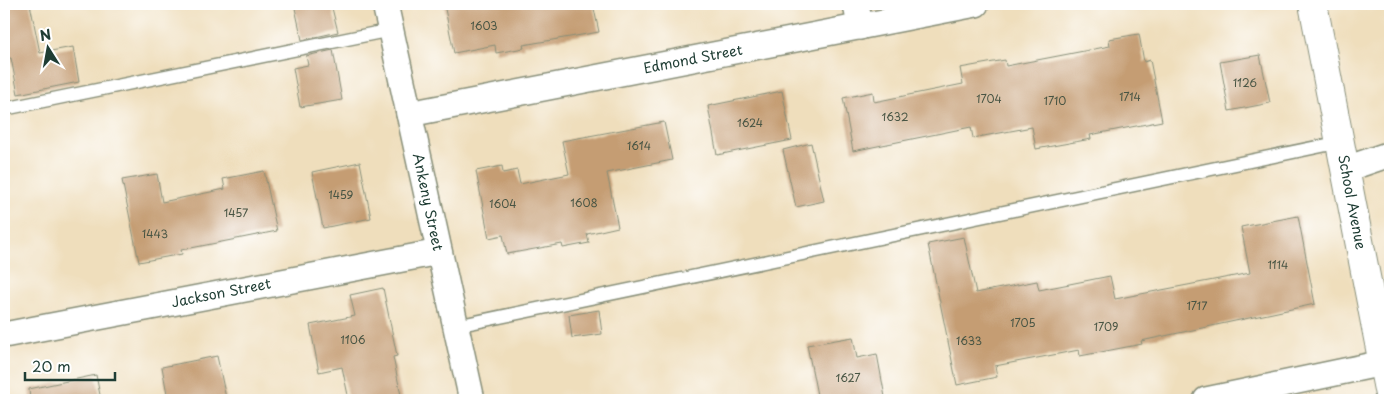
<svg xmlns="http://www.w3.org/2000/svg" width="1394" height="404" font-family="'Playpen Sans',sans-serif">
<style>
.building{fill:#c59d73}
.lines{fill:none;stroke-linecap:round;stroke-linejoin:round}
.service-casing{stroke:#878e78;stroke-width:15}
.minor-casing{stroke:#878e78;stroke-width:28}
.secondary-casing{stroke:#878e78;stroke-width:30}
.service{stroke:#fff;stroke-width:12}
.minor{stroke:#fff;stroke-width:25}
.secondary{stroke:#fff;stroke-width:28}
.labels{text-anchor:middle;stroke-width:4;stroke-linejoin:round;paint-order:stroke}
.number-label{font-size:11px;fill:#485544}
.street-label{font-size:14px;fill:#1f3d34;stroke:#fff}
</style>
<rect width="100%" height="100%" fill="#fff"/>
<filter id="ink" filterUnits="userSpaceOnUse"><feTurbulence type="fractalNoise" baseFrequency=".02" numOctaves="2"/><feDisplacementMap in="SourceGraphic" scale="10" xChannelSelector="R" yChannelSelector="G"/><feConvolveMatrix kernelMatrix="1 2 1 2 8 2 1 2 1" color-interpolation-filters="sRGB"/></filter>
<filter id="wash" filterUnits="userSpaceOnUse"><feTurbulence type="fractalNoise" baseFrequency=".0096" numOctaves="4" result="noise"/><feDisplacementMap in="SourceGraphic" scale="20" xChannelSelector="R" yChannelSelector="G"/><feGaussianBlur stdDeviation="1.12" result="paint"/><feColorMatrix in="noise" values="0 0 0 0 0 0 0 0 0 0 0 0 0 0 0 0 0 1.4 0 .05"/><feComposite in="paint" operator="in"/></filter>
<g filter="url(#wash)">
<rect width="100%" height="100%" fill="#efdebc"/>
<g id="blocks">
<!-- building -->
<g class="building">
<path d="M4,4H30L40,53L73,47L79,82L18,94L11,58L4,59Z"/>
<path d="M316,4H331L338,32L302,40L295,8Z"/>
<path d="M444,4H593L599,32L523,45L524,48L496,53L495,45L454,53Z"/>
<path d="M1139,34L1144,62L1150,60L1162,121L1090,135L1091,139L1036,149L1032,127L973,138L971,127L853,151L843,98L873,92L874,102L963,84L960,68L1005,60L1006,66L1110,46L1109,39Z"/>
<path d="M333,50L342,100L300,107L293,68L308,65L306,56Z"/>
<path d="M1260,55L1270,103L1229,111L1220,62Z"/>
<path d="M782,91L792,140L717,155L708,106Z"/>
<path d="M664,122L672,160L607,173L618,227L587,234L589,243L563,248L562,244L507,254L503,235L489,238L476,171L502,166L503,173L517,170L520,184L569,174L562,141Z"/>
<path d="M811,143L824,201L796,207L783,150Z"/>
<path d="M360,162L371,218L323,228L312,172Z"/>
<path d="M264,171L277,231L181,250L182,254L139,262L122,180L157,174L162,202L225,189L223,179Z"/>
<path d="M1298,216L1315,304L1141,341L1142,344L1080,356L1079,350L995,366L997,377L957,385L928,244L964,237L976,293L1037,281L1039,290L1110,276L1115,299L1250,273L1241,227Z"/>
<path d="M383,288L397,356L393,357L402,400H349L342,367L319,372L310,325L355,316L350,295Z"/>
<path d="M599,310L602,334L572,338L569,315Z"/>
<path d="M853,337L857,358L877,354L885,397L868,400H818L807,345Z"/>
<path d="M217,356L226,398L187,400L186,395L168,399L162,367Z"/>
<path d="M96,375L101,400H30L29,389Z"/>
</g>
</g>
</g>
<g filter="url(#ink)">
<use href="#blocks" fill-opacity="0" stroke="#878e78" stroke-width="1"/>
<g class="lines">
<!-- service casing -->
<g class="service-casing">
<g id="service">
<path d="M4,109L391,30"/>
<path d="M456,326L1341,142"/>
</g>
</g>
<!-- minor casing -->
<g class="minor-casing">
<g id="minor">
<path d="M385,4L472,400"/>
<path d="M856,4L860,27"/>
<path d="M409,114L976,4"/>
<path d="M1346,169L1390,154"/>
<path d="M4,335L439,252"/>
<path d="M1206,400L1383,363"/>
</g>
</g>
<!-- secondary casing -->
<g class="secondary-casing">
<path id="secondary" d="M1313,4L1390,400"/>
</g>
<!-- service -->
<use href="#service" class="service"/>
<!-- minor -->
<use href="#minor" class="minor"/>
<!-- secondary -->
<use href="#secondary" class="secondary"/>
</g>
</g>
<g class="labels">
<!-- number labels -->
<g class="number-label">
<text x="484" y="30">1603</text>
<text x="1245" y="87">1126</text>
<text x="1130" y="101">1714</text>
<text x="989" y="103">1704</text>
<text x="1055" y="105">1710</text>
<text x="895" y="121">1632</text>
<text x="750" y="127">1624</text>
<text x="639" y="150">1614</text>
<text x="341" y="199">1459</text>
<text x="584" y="207">1608</text>
<text x="503" y="208">1604</text>
<text x="236" y="217">1457</text>
<text x="155" y="238">1443</text>
<text x="1278" y="269">1114</text>
<text x="1197" y="310">1717</text>
<text x="1023" y="327">1705</text>
<text x="1106" y="331">1709</text>
<text x="353" y="344">1106</text>
<text x="969" y="345">1633</text>
<text x="848" y="382">1627</text>
</g>
<!-- street labels -->
<g class="street-label">
<text transform="translate(693 59) rotate(-11)" y="5">Edmond Street</text>
<text transform="translate(428 202) rotate(78)" y="5">Ankeny Street</text>
<text transform="translate(1352 202) rotate(79)" y="5">School Avenue</text>
<text transform="translate(221 293) rotate(-11)" y="5">Jackson Street</text>
</g>
</g>
<!-- margin -->
<rect width="1394" height="404" fill="none" stroke="#fff" stroke-width="20"/>
<!-- north arrow -->
<g transform="translate(48 48) rotate(349)" stroke="#ffffff" stroke-width="4" paint-order="stroke">
<path d="M0-4L9 19L0 12L-9 19Z" fill="#1f3d34"/>
<text y="-8" font-size="14" font-weight="bold" text-anchor="middle" fill="#1f3d34">N</text>
</g>
<!-- scale -->
<path d="M25 372v8h90v-8" fill="none" stroke="#1f3d34" stroke-width="2.5"/>
<text x="32" y="372" font-size="15" fill="#1f3d34" stroke="#ffffff" stroke-width="4" paint-order="stroke">20 m</text>
</svg>
